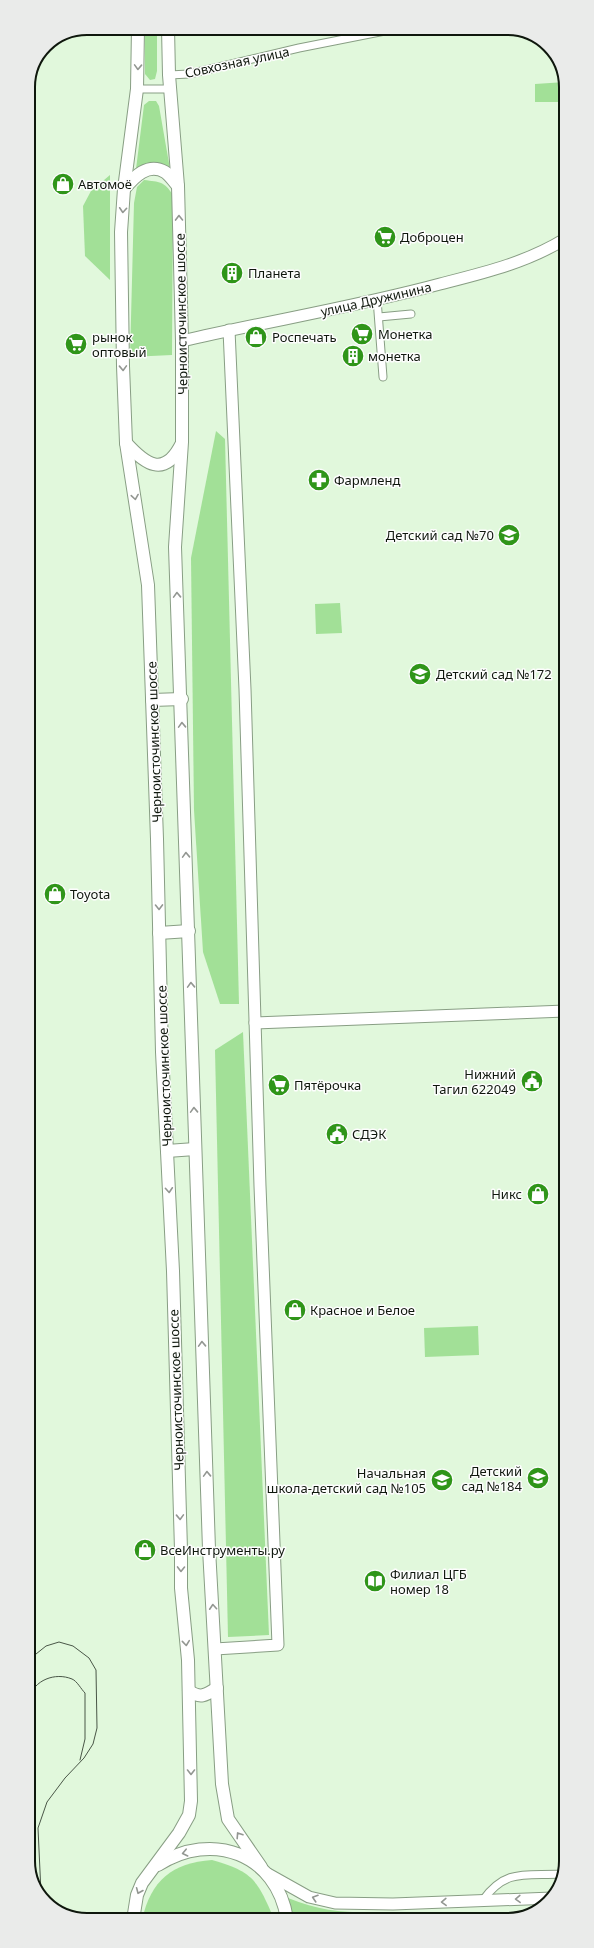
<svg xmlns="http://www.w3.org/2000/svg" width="594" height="1948" font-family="'Noto Sans',sans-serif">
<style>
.green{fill:#a2e097}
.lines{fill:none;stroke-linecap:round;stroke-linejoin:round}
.street-casing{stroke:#889e84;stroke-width:9}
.secondary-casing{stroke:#889e84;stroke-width:13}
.primary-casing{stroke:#889e84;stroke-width:14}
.street{stroke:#fff;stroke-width:7}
.secondary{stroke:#fff;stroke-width:11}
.primary{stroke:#fff;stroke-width:12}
.tram{stroke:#495647;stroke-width:1}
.oneway{stroke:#939792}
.labels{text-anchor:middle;stroke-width:3;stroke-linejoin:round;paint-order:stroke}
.street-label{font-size:13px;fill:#0f170d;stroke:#fdfdfd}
.poi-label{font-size:13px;fill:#0f170d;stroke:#fdfdfd;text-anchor:start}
.rim{fill:none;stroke:#0f170d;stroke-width:2}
</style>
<rect width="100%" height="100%" fill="#e1f8dc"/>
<!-- green -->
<g class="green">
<path d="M145,28H157V71L155,79L150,80L145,74Z"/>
<path d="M565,82V227L559,231V102H535V84Z"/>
<path d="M149,101H156L159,106L170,169L154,162L136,169L144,105Z"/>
<path d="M110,175V280L85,256L83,206L91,191Z"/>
<path d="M144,180C160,182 164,181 173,195L172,355L130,357L134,203L137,187Z"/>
<path d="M216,431L225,439L239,1004H220L203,952L194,810L191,558Z"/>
<path d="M340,603L342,633L316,634L315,604Z"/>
<path d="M243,1032L269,1635L228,1637L215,1050Z"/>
<path d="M478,1326L479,1355L425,1357L424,1328Z"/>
<path d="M212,1860C253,1872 257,1879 274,1919L142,1920C151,1880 172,1863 212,1860Z"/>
<path d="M288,1898C325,1913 351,1913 390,1912V1919H293Z"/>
</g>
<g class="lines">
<!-- street casing -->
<g class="street-casing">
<g id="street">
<path d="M169,75L189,74L299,48L400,28"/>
<path d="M137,89H170"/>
<path d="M377,299L383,377"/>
<path d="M379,317L411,314"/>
<path d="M483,1900C506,1868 526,1876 561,1874"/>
</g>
</g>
<!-- secondary casing -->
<g class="secondary-casing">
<g id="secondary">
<path d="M182,341C268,321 355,307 440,284C483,273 526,263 565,239"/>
<path d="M255,1023L565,1011"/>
<path d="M215,1649L278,1645L260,1186L245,689L229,330"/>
<path d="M268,1874L309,1897L335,1903L393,1904L552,1898"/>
</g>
</g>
<!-- primary casing -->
<g class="primary-casing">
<g id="primary">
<path d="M168,28L169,75L178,186L182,341V442L175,547L209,1549L222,1784L228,1819L261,1867"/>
<path d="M124,189C134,177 148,162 165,172C170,175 174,182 178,186"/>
<path d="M126,443C145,464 164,478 181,445"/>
<path d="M152,700L182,699"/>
<path d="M159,933L189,931"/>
<path d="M167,1151L195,1149"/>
<path d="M189,1691C201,1699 206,1695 217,1688"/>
<path d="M158,1865C212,1830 277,1854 287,1919"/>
<path d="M133,1920L137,1895L142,1883L179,1833L189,1815L191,1801L188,1660L181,1588V1550L173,1271L162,1052L157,839L148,585L126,443L123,366L121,232L124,189L137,89L138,28"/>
</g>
</g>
<!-- street -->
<use href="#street" class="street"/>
<!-- secondary -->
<use href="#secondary" class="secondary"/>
<!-- primary -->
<use href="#primary" class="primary"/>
<!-- tram -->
<g class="tram">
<path d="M29,1662L31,1658L46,1646L59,1642L73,1646L89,1658L96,1670L97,1728L93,1744L84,1758L65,1778L47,1802L38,1828L41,1893"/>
<path d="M29,1698C34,1680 55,1672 72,1679C77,1681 81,1689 85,1693V1739L80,1760"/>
<path d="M29,1766L33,1879"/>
<path d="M354,1919L528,1913"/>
</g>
</g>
<!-- one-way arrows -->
<defs><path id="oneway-chevron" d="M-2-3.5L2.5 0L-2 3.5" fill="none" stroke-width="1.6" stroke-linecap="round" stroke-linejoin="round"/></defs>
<g class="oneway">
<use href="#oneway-chevron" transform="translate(138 67) rotate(92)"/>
<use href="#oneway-chevron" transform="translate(123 210) rotate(94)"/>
<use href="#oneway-chevron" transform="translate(179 218) rotate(-91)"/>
<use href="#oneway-chevron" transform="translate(123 368) rotate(88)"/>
<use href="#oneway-chevron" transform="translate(135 497) rotate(81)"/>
<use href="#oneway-chevron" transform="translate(177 595) rotate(-92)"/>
<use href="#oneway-chevron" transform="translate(182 725) rotate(-92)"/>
<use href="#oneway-chevron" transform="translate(186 855) rotate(-92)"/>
<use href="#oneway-chevron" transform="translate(159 907) rotate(89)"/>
<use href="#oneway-chevron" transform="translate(191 985) rotate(-92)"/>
<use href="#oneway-chevron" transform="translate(194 1110) rotate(-92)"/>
<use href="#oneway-chevron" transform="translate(169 1190) rotate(86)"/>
<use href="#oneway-chevron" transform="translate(202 1344) rotate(-92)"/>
<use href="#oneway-chevron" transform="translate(207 1474) rotate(-92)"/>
<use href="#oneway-chevron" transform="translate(180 1517) rotate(88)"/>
<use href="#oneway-chevron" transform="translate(181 1569) rotate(91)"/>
<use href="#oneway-chevron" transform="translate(213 1607) rotate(-94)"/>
<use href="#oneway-chevron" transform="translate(186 1643) rotate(84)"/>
<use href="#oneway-chevron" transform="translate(191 1772) rotate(90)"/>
<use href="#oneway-chevron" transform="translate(239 1835) rotate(-123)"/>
<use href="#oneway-chevron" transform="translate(185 1853) rotate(167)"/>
<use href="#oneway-chevron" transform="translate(139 1891) rotate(113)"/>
<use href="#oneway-chevron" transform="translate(315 1898) rotate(-162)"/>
<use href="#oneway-chevron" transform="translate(518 1899) rotate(178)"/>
<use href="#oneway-chevron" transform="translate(444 1902) rotate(178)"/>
</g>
<!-- icons -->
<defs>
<g id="shop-disc" transform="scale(1.15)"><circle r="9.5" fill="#2f9519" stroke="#fdfdfd"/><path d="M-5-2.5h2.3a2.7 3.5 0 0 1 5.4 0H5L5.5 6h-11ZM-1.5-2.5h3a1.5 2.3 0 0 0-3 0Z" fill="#fff"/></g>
<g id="supermarket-disc" transform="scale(1.15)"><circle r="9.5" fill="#2f9519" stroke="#fdfdfd"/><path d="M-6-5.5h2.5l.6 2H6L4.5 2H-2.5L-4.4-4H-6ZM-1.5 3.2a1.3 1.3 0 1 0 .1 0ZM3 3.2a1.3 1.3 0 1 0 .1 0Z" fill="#fff"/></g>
<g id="building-disc" transform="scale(1.15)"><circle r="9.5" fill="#2f9519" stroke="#fdfdfd"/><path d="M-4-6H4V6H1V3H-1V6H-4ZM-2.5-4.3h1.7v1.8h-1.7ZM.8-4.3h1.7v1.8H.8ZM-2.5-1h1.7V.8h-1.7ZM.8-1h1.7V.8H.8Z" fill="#fff"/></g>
<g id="pharmacy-disc" transform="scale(1.15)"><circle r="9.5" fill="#2f9519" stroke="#fdfdfd"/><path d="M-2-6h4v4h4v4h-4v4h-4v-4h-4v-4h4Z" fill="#fff"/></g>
<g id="school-disc" transform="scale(1.15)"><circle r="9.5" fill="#2f9519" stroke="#fdfdfd"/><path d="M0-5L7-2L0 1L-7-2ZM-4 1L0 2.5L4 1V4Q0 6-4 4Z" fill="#fff"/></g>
<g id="civic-disc" transform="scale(1.15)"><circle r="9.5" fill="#2f9519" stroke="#fdfdfd"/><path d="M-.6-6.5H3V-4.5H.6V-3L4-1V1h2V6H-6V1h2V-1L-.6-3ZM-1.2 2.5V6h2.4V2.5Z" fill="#fff"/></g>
<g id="library-disc" transform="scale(1.15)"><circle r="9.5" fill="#2f9519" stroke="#fdfdfd"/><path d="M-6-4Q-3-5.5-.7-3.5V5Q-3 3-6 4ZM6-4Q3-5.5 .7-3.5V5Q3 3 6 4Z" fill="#fff"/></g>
</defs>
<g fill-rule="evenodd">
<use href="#shop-disc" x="63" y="184"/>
<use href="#supermarket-disc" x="385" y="237"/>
<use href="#building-disc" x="232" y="273"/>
<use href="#supermarket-disc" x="362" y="334"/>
<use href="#shop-disc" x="256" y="337"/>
<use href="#supermarket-disc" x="76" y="344"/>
<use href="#building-disc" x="353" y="356"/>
<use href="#pharmacy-disc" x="319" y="480"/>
<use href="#school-disc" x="509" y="535"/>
<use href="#school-disc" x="420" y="674"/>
<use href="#shop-disc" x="55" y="894"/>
<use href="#civic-disc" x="532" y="1081"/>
<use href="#supermarket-disc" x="279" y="1085"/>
<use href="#civic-disc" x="337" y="1134"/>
<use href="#shop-disc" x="538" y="1194"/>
<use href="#shop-disc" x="295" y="1310"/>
<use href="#school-disc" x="538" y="1478"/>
<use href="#school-disc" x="442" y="1480"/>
<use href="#shop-disc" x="145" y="1550"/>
<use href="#library-disc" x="375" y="1581"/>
</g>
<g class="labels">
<!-- street labels -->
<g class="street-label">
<text transform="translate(237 62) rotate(-12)" y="5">Совхозная улица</text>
<text transform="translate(376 299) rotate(-13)" y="5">улица Дружинина</text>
<text transform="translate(181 314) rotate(-91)" y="5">Черноисточинское шоссе</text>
<text transform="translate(154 742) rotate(-92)" y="5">Черноисточинское шоссе</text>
<text transform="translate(164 1066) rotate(-92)" y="5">Черноисточинское шоссе</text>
<text transform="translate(176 1390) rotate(-92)" y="5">Черноисточинское шоссе</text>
</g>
<!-- poi labels -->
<g class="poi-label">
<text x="78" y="189">Автомоё</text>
<text x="400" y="242">Доброцен</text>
<text x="248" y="278">Планета</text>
<text x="378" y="339">Монетка</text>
<text x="92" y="342">рынок<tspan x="92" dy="15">оптовый</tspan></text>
<text x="272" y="342">Роспечать</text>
<text x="368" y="361">монетка</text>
<text x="334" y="485">Фармленд</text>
<text x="494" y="540" text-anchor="end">Детский сад №70</text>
<text x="436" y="679">Детский сад №172</text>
<text x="70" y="899">Toyota</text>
<text x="516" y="1079" text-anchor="end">Нижний<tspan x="516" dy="15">Тагил 622049</tspan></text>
<text x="294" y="1090">Пятёрочка</text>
<text x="352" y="1139">СДЭК</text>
<text x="522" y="1199" text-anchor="end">Никс</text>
<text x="310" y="1315">Красное и Белое</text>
<text x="522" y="1476" text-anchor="end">Детский<tspan x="522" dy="15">сад №184</tspan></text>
<text x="426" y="1478" text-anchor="end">Начальная<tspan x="426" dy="15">школа-детский сад №105</tspan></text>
<text x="160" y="1555">ВсеИнструменты.ру</text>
<text x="390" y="1579">Филиал ЦГБ<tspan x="390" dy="15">номер 18</tspan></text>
</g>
</g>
<!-- crop -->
<path d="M0 0H594V1948H0ZM87 35H507A52 52 0 0 1 559 87V1861A52 52 0 0 1 507 1913H87A52 52 0 0 1 35 1861V87A52 52 0 0 1 87 35Z" fill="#eaebea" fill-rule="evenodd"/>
<path class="rim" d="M87 35H507A52 52 0 0 1 559 87V1861A52 52 0 0 1 507 1913H87A52 52 0 0 1 35 1861V87A52 52 0 0 1 87 35Z"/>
</svg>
